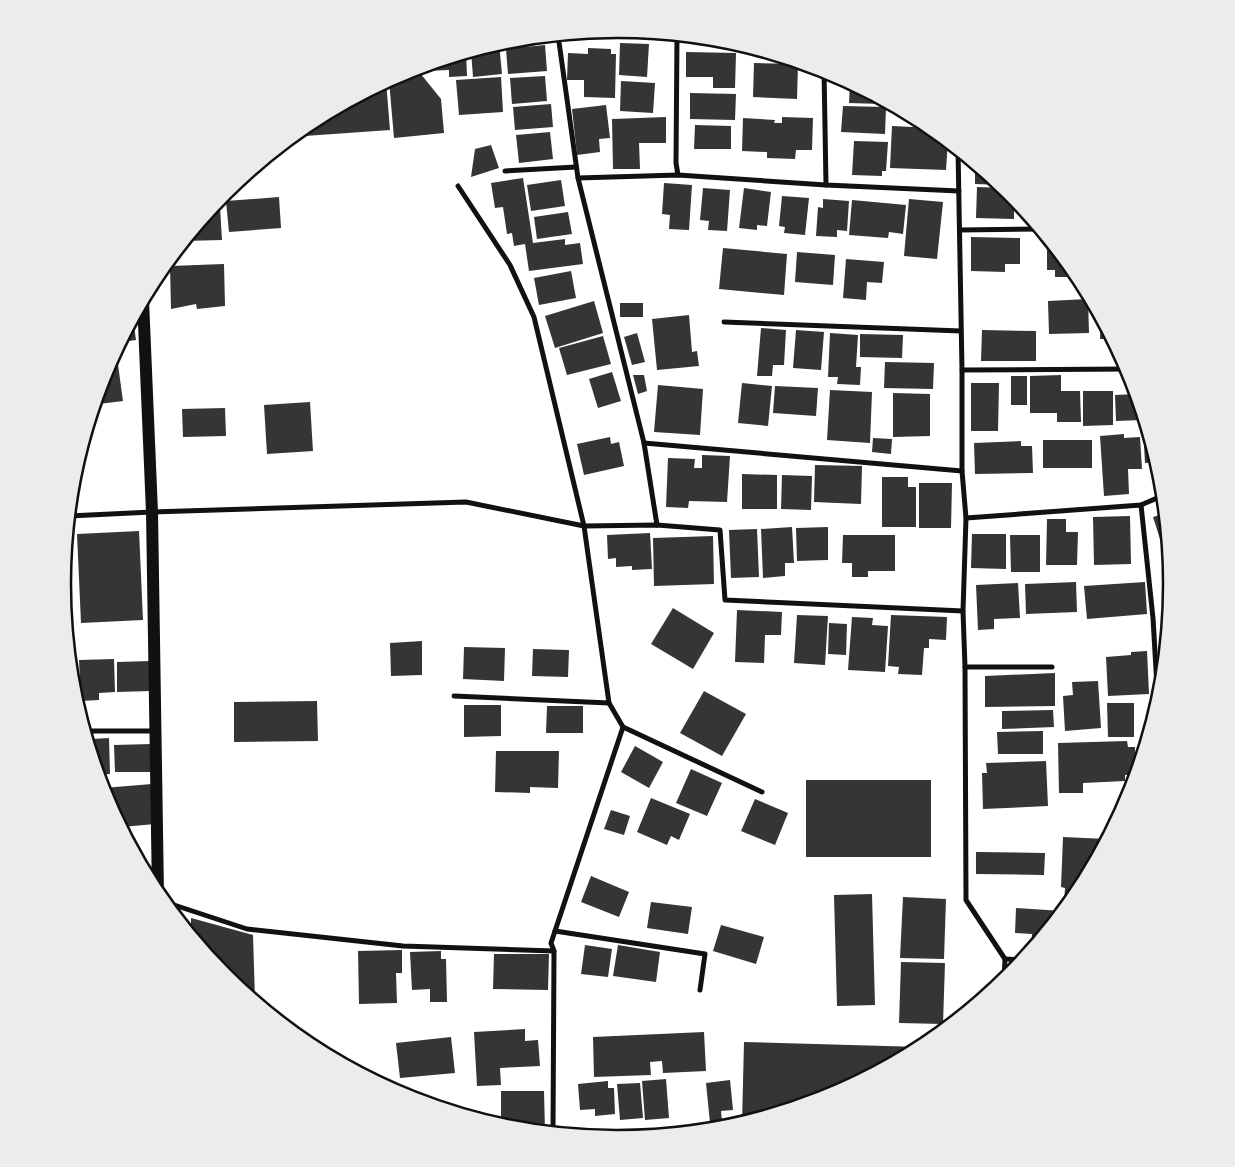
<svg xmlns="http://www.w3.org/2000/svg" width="1235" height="1167" font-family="'Golos Text',sans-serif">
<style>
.building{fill:#353535}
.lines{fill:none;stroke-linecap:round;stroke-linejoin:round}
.minor{stroke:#111;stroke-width:5}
.primary{stroke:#111;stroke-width:12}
.rim{fill:none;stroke:#111;stroke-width:2.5}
</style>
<rect width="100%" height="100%" fill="#fff"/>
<!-- building -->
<g class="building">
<path d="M615,29L649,32V36H644V39L615,38Z"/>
<path d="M546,36V43L516,45V39Z"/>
<path d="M499,43L502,74L473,77L471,51Z"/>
<path d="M620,43L649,44L647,77L619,75Z"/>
<path d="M545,45L547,71L508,74L506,49Z"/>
<path d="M588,48L611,49V54H616L615,98L584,97V80H567L568,53L588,54Z"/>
<path d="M466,52L467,76L449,77V70L425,71V65Z"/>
<path d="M686,52L736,53L735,88H713V77H686Z"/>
<path d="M754,63L798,64L797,99L753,97Z"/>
<path d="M420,73L441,99L444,133L394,138L389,80L395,76Z"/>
<path d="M545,76L547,101L512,104L510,78Z"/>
<path d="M501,77L503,112L459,115L456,80Z"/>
<path d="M386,81L390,130L291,137L310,122Z"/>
<path d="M621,81L655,83L653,113L620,111Z"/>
<path d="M850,82L881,98V104L849,103Z"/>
<path d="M690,93L736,94L735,120L690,119Z"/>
<path d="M551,104L553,127L515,130L513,107Z"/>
<path d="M606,105L610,138L599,139L600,152L577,155L572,109Z"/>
<path d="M843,106L886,107L885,134L841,132Z"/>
<path d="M666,117V143H639L640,169H613L612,119Z"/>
<path d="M782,117L813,118L812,150H796L795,159L767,158V152L742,151L743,118L775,120L774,123H782Z"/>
<path d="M695,125L731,126V149H694Z"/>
<path d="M892,126L933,128L948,140L946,170L890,168Z"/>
<path d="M550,132L553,159L519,163L516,135Z"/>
<path d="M854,141L888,142L886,171H882V176L852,175Z"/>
<path d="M491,145L499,168L471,177L475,149Z"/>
<path d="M975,163L1002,185L975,184Z"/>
<path d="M523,178L533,243L565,239V245L580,243L583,264L529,271L525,244L514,246L512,233L507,234L503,207L495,208L491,183Z"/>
<path d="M561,180L565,206L531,211L527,185Z"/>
<path d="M664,183L692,185L689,230L669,229L670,215L662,214Z"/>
<path d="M977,187L1006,188L1010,191L1014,197V219L976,218Z"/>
<path d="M703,188L730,190L727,231L708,230L709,221L700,220Z"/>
<path d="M744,188L771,192L767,226L757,225V230L739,228Z"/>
<path d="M782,196L809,198L805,235L784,233L785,227L779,226Z"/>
<path d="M279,197L281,228L229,232L226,201Z"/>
<path d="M823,199L849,201L847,231L837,230V237L816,236L818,207L823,208Z"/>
<path d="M909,199L943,202L937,259L904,256Z"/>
<path d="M852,200L906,205L903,234L889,232L888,238L849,235Z"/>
<path d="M212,207H220L222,240L184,241Z"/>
<path d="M568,212L572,234L537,239L534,217Z"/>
<path d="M971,237L1020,238V264H1005V272L971,271Z"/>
<path d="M1047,241H1050L1079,276L1084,286H1073V277H1055V270H1047Z"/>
<path d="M723,248L787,254L784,295L719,289Z"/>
<path d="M797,252L835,255L833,285L795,282Z"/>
<path d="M846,259L884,262L882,283L867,282L866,300L843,298Z"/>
<path d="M224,264L225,306L197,309L196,304L171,309L170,266Z"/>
<path d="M571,271L576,298L539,305L534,278Z"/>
<path d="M1088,299L1089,333L1049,334L1048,301Z"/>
<path d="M594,301L603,333L555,348L545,316Z"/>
<rect x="620" y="303" width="23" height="14"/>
<path d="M689,315L692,352L697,351L699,366L657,370L652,319Z"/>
<path d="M1101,316L1113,339H1100Z"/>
<path d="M133,319L136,340L121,342Z"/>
<path d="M761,328L786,330L784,365H773L772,376H757Z"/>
<path d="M796,330L824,332L821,370L793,368Z"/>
<path d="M982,330L1036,331V361H981Z"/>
<path d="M637,333L645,362L632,365L624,337Z"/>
<path d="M830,333L858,335L856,367H861L860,385L837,384L838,377H828Z"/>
<path d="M860,334L903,335L902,358L860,357Z"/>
<path d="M603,336L611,364L567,375L559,348Z"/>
<path d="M116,350L123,401L99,404L98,395L105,371Z"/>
<path d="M885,362L934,363L933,389L884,388Z"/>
<path d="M612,372L621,401L598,408L589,379Z"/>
<path d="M633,375H644L647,391L638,394Z"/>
<path d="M1061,375V391H1080L1081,422H1057V413H1030V376Z"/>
<rect x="1011" y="376" width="16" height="29"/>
<path d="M742,383L772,386L768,426L738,423Z"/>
<path d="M971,383H999L998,431H971Z"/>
<path d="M658,385L703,389L700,435L654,432Z"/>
<path d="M775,386L818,388L816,416L773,413Z"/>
<path d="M830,390L872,392L870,443L827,440Z"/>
<path d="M1083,391H1113V425L1083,426Z"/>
<path d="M893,393L930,394V436L893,437Z"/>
<path d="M1137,394L1142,411V420L1116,421L1115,395Z"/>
<path d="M310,402L313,451L267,454L264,405Z"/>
<path d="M225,408L226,436L183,437L182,409Z"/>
<path d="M1143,426H1147L1158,462L1145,463Z"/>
<path d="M1124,434V438L1140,437L1142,469H1128L1129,494L1104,496L1100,436Z"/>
<path d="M610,437L611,444L619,442L624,466L584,475L577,444Z"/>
<path d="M873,438L892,439L891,454L872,452Z"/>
<rect x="1043" y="440" width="49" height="28"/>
<path d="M1021,441V446H1032L1033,473L975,474L974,443Z"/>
<path d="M702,455L730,456L727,502L689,501L688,508L666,507L668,458L695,459L694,468H702Z"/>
<path d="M815,465L862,466L861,504L814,502Z"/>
<path d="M742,474L777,475V509H742Z"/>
<path d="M782,475L812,476L811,510L781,509Z"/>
<path d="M882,477H908V487H916V527H882Z"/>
<path d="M919,483H952L951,528H919Z"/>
<path d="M1164,500L1168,537L1160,539L1153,517L1163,514L1160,505Z"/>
<path d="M1130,516L1131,564L1094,565L1093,517Z"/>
<path d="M1047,519H1066V532H1078L1077,565H1046Z"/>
<path d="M792,527L794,563H785V576L763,578L761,529Z"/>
<path d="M828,527V560L797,561L796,528Z"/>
<path d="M757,529L759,577L731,578L729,530Z"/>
<path d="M139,531L143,620L81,623L77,534Z"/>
<path d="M650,533L652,569L632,570V566L616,567V558L608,559L607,535Z"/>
<path d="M972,534H1006V569L971,568Z"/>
<path d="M843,535H895V571H868V577H852V563H842Z"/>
<path d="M1010,535H1040V572H1011Z"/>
<path d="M713,536L714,584L654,586L653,538Z"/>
<path d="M1076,582L1077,612L1026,614L1025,584Z"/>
<path d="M1145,582L1147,614L1087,619L1084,586Z"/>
<path d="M1018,583L1020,618L994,619V629L978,630L976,585Z"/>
<path d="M1171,597L1169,612L1165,599Z"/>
<path d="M673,608L714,633L693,669L651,644Z"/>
<path d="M737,610L782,612L781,635H765L764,663L735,662Z"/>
<path d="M797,615L828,616L825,665L794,663Z"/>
<path d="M891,615L947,617L946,640L929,639V648H924L922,675L898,674L899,667L888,666Z"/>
<path d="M852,617L873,618L872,625L888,626L885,672L848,670Z"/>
<path d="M829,623L847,624L846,655L828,654Z"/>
<path d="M422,641V675L391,676L390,643Z"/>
<path d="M464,647L505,648L504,681L463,679Z"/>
<path d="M533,649L569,650L568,677L532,676Z"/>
<path d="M1147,651L1149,694L1108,696L1106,657L1131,655V652Z"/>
<path d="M70,659H76V693H74L73,691Z"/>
<path d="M114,659L115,692L99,693V700L81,701L79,660Z"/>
<path d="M151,661V691L117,692V662Z"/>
<path d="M1055,673V706L985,707V676Z"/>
<path d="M1098,681L1101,728L1065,731L1063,696L1073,695L1072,682Z"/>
<path d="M704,691L746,714L722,756L680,733Z"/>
<path d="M317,701L318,741L234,742V702Z"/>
<path d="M1107,703H1134V737H1108Z"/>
<path d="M464,705H501V736L464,737Z"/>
<path d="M547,706H583V733H546Z"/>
<path d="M1053,710L1054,727L1002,729V711Z"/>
<path d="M1043,731V754H998L997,732Z"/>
<path d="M87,737H92V739L109,738L110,774L99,775Z"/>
<path d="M1127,741L1128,747H1135V775H1125V781L1083,783V793H1059L1058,743Z"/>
<path d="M152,744L153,772H115L114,745Z"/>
<path d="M635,746L663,762L649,788L621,772Z"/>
<path d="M496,751H559L558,788L530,787V793L495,792Z"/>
<path d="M1046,761L1048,806L983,809L982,773H987L986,763Z"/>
<path d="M691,769L722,783L707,816L676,803Z"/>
<rect x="806" y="780" width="125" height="77"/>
<path d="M152,784L155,824L122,827L105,796L103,788Z"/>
<path d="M651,798L690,814L679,840L671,836L667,845L637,832Z"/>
<path d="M1119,798H1129L1118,819Z"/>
<path d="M755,799L788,813L775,845L741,831Z"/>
<path d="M611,810L630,816L624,835L604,829Z"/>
<path d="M1063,837L1107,839L1097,857H1092L1091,868L1079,892L1070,903H1064L1065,888L1061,887Z"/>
<path d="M976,852L1045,853L1044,875L976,874Z"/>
<path d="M591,876L629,892L619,917L581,902Z"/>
<path d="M872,894L875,1005L837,1006L834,895Z"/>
<path d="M903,897L946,899L944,959L900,958Z"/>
<path d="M651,902L692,907L688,934L647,928Z"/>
<path d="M1016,908L1063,911L1031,950L1032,934L1015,933Z"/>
<path d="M191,918L253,935L255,1000L225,976L191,934Z"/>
<path d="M721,925L764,937L756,964L713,951Z"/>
<path d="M585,945L612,949L608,977L581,974Z"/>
<path d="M618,945L660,952L656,982L613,976Z"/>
<path d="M402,950V973H396L397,1003L359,1004L358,951Z"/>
<path d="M441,951V959H446L447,1002H430V989L412,990L410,952Z"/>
<path d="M494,954H549L548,990L493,989Z"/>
<path d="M901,962L945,963L943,1024L899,1023Z"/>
<path d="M525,1029V1041L538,1040L540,1066L500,1068L501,1085L477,1086L474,1032Z"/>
<path d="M704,1032L706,1071L663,1073L662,1061L650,1062L651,1075L594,1077L593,1037Z"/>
<path d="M451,1037L455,1073L400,1078L396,1043Z"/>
<path d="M744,1042L921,1047L830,1096L742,1123Z"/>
<path d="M666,1079L669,1118L645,1120L642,1081Z"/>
<path d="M730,1080L733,1110L721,1111L722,1121L710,1123L706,1083Z"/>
<path d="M608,1081V1088H614L615,1114L595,1116V1109L580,1110L578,1084Z"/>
<path d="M640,1083L643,1118L620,1120L617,1084Z"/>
<path d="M501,1091H544L545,1131L509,1128L501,1125Z"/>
<path d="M601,1135H633L634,1137L617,1138L601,1137Z"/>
</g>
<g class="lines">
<!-- minor -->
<g class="minor">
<path d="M558,35L578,178L644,443L657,525"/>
<path d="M677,35L676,163L678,175"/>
<path d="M824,69L826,185"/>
<path d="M958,149L962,370V471L966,518L963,611L965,667L966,900L1005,959L1004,980"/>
<path d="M505,171L576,167"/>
<path d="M578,178L678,175L826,185L959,191"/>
<path d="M458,186L510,265L534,317L584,526L609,703L623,727L551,943L554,951L553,1132"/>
<path d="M960,230L1041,229"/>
<path d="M724,322L961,331"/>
<path d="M962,370L1129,369"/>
<path d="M644,443L962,471"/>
<path d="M1141,505L1153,618L1158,704"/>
<path d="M69,516L152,512L466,502L584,526L657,525L720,530L725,600L963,611"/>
<path d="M966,518L1141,505L1164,495"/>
<path d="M965,667H1052"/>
<path d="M454,696L609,703"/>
<path d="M623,727L762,792"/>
<path d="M85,731H155"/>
<path d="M165,902L247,929L403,946L554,951"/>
<path d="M555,931L705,954L700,990"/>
<path d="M1005,959L1022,960"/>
<path d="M554,1132L672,1133"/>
</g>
<!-- primary -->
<path class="primary" d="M143,300L152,512L158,894"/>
</g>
<!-- crop -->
<path d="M0 0H1235V1167H0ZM71 584a546 546 0 1 1 1092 0a546 546 0 1 1-1092 0Z" fill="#ececec" fill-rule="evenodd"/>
<path class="rim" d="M71 584a546 546 0 1 1 1092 0a546 546 0 1 1-1092 0Z"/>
</svg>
